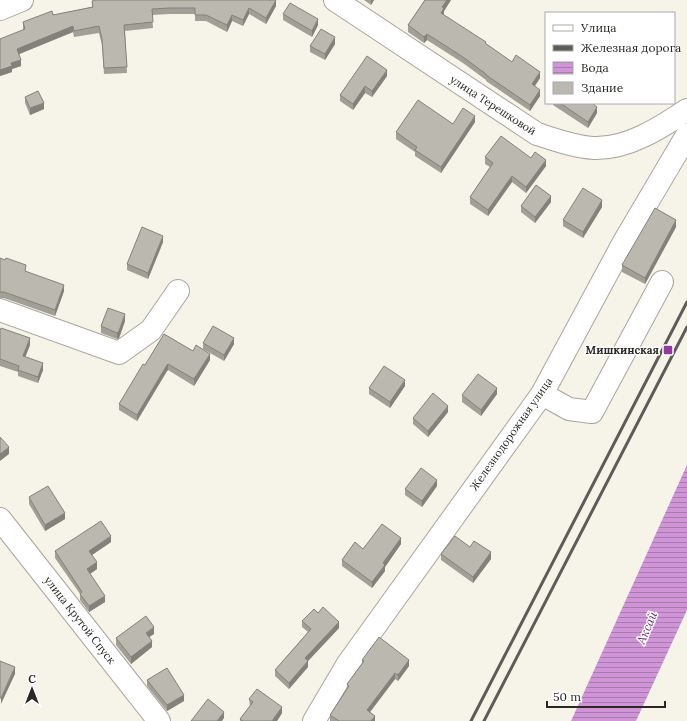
<svg xmlns="http://www.w3.org/2000/svg" width="687" height="721" font-family="Lora,serif">
<style>
.water{fill:url(#water-rules)}
.lines{fill:none;stroke-linecap:round;stroke-linejoin:round}
.minor-casing{stroke:#a8a69c;stroke-width:24}
.minor{stroke:#fff;stroke-width:22}
.rail{stroke:#5e5c57;stroke-width:3}
.wall{fill:#a19f96}
.shaded-wall{fill:#83827a}
.building{fill:#bbb9af;stroke:#83827a}
.poi-dot{fill:#9538a2;stroke:#fff;stroke-width:1.5}
.labels{text-anchor:middle;stroke-width:3;stroke-linejoin:round;paint-order:stroke}
.street-label{font-size:11px;fill:#292824;stroke:#fff}
.poi-label{font-size:11px;font-weight:bold;fill:#292824;stroke:#fff;text-anchor:end}
.water-label{font-size:12px;font-style:italic;fill:#6e2977;stroke:#fff}
</style>
<defs>
<pattern id="water-rules" width="6" height="5" patternUnits="userSpaceOnUse"><rect width="6" height="5" fill="#cf95d7"/><path d="M0 2.5h6" fill="none" stroke="#a87aae"/></pattern>
</defs>
<rect width="100%" height="100%" fill="#f6f3e9"/>
<!-- water -->
<path class="water" d="M687,465V610L636,721H571Z"/>
<g class="lines">
<!-- minor casing -->
<g class="minor-casing">
<g id="minor">
<path d="M335,0L537,134C556,140 575,147 594,148C628,149 660,128 687,110"/>
<path d="M0,9L22,0"/>
<path d="M0,310L119,353L151,330L178,291"/>
<path d="M542,394L569,409L592,412L662,282"/>
<path d="M0,519L159,721"/>
<path d="M314,721L347,665L542,394L625,240L687,135"/>
</g>
</g>
<!-- minor -->
<use href="#minor" class="minor"/>
<!-- rail -->
<g class="rail">
<path d="M471,721L687,302"/>
<path d="M484,721L687,327"/>
</g>
</g>
<!-- wall -->
<g class="wall">
<path d="M364,0H374L371,5Z"/>
<path d="M425,0H451L444,11V15L512,62L540,78L535,86L540,96L530,111L486,81V80L463,63L427,40L424,43L408,32V25Z"/>
<path d="M92,1L276,6L266,24L249,14L243,26L232,21L227,32L206,21H195V14H170L152,15L153,28L125,31L127,73L104,74L102,45L99,33L74,37L73,32L19,54L21,66L12,69V72L0,76V39L23,30V22L53,15L92,7Z"/>
<path d="M283,14L318,25L312,37L283,20Z"/>
<path d="M335,44L325,60L310,52V46Z"/>
<path d="M387,76L372,97L365,93L353,110L340,101V95Z"/>
<path d="M25,97L44,109L30,115L25,103Z"/>
<path d="M553,103H592L597,113L588,128L553,105Z"/>
<path d="M475,122L441,173L415,156V152L396,139V132L453,124Z"/>
<path d="M485,157L531,158L546,166L526,193L512,182L488,216L470,204V197L490,167L485,164Z"/>
<path d="M551,202L535,223L521,212V206Z"/>
<path d="M602,207L583,238L563,226V220Z"/>
<path d="M676,227L645,284L622,272V265Z"/>
<path d="M163,242L148,279L127,270V264Z"/>
<path d="M0,258L26,271L64,291L55,316L4,298H0Z"/>
<path d="M125,321L119,338L117,339L101,333V326Z"/>
<path d="M0,331L30,345L25,357L43,370L38,383L18,376V372L0,366Z"/>
<path d="M203,343L234,344L224,361L203,349Z"/>
<path d="M210,360L194,386L168,370L167,371L137,421L119,410V404L145,365Z"/>
<path d="M405,386L390,408L369,394V388Z"/>
<path d="M497,394L481,416L462,402V395Z"/>
<path d="M448,412L428,437L413,424V418Z"/>
<path d="M437,486L422,507L405,495V489Z"/>
<path d="M29,497L65,519L45,531L29,504Z"/>
<path d="M111,542L92,555L97,569L90,574L105,602L89,612L80,600V594L55,558V551Z"/>
<path d="M401,544L385,567V571L372,588L342,566V560L363,549Z"/>
<path d="M470,547L491,559L473,583L441,560V554Z"/>
<path d="M318,613L339,628L308,661V667L289,689L275,676V670L308,632L302,627V621Z"/>
<path d="M154,634L149,637L152,647L131,664L116,645V638Z"/>
<path d="M362,660L409,666L398,681L395,679L370,712L375,721H330V715L347,690V684L362,664Z"/>
<path d="M147,680L184,701L167,711L147,686Z"/>
<path d="M249,699L282,713L277,721H240V719L250,706Z"/>
</g>
<!-- shaded-wall -->
<g class="shaded-wall">
<path d="M276,0V6L266,24V18Z"/>
<path d="M371,0H374L371,5Z"/>
<path d="M447,0H451L444,11V14L441,19V13L442,7Z"/>
<path d="M249,8V14L243,26V20Z"/>
<path d="M232,15V21L227,32V25Z"/>
<path d="M318,19V25L312,37V31Z"/>
<path d="M73,26V32L17,55V49Z"/>
<path d="M427,34V40L424,43V37Z"/>
<path d="M335,37V44L325,60V54Z"/>
<path d="M21,60V66L12,69V72L0,76V70L11,63Z"/>
<path d="M387,70V76L372,97V91Z"/>
<path d="M540,72V78L532,90V84Z"/>
<path d="M365,86V93L353,110V104Z"/>
<path d="M540,90V96L530,111V105Z"/>
<path d="M44,103V109L30,115V108Z"/>
<path d="M597,107V113L588,128V122Z"/>
<path d="M475,116V122L441,173V167Z"/>
<path d="M546,160V166L526,193V187Z"/>
<path d="M512,176V182L488,216V210Z"/>
<path d="M551,196V202L535,223V217Z"/>
<path d="M602,200V207L583,238V232Z"/>
<path d="M676,220V227L645,284V278Z"/>
<path d="M163,236V242L148,279V273Z"/>
<path d="M64,285V291L55,316V310Z"/>
<path d="M125,314V321L119,338L117,339V333Z"/>
<path d="M30,338V345L23,363V356Z"/>
<path d="M234,338V344L224,361V355Z"/>
<path d="M210,354V360L194,386V379Z"/>
<path d="M43,363V370L38,383V377Z"/>
<path d="M168,364V370L167,371L137,421V415L167,365Z"/>
<path d="M405,380V386L390,408V402Z"/>
<path d="M497,388V394L481,416V410Z"/>
<path d="M448,406V412L428,437V431Z"/>
<path d="M9,447V454L0,461V454Z"/>
<path d="M437,480V486L422,507V501Z"/>
<path d="M65,513V519L45,531V525Z"/>
<path d="M111,536V542L89,557V551Z"/>
<path d="M401,538V544L385,567V571L372,588V582L383,563Z"/>
<path d="M491,552V559L473,583V577Z"/>
<path d="M97,562V569L87,576V569Z"/>
<path d="M105,596V602L89,612V606Z"/>
<path d="M339,622V628L308,661V667L289,689V683L305,658Z"/>
<path d="M154,627V634L146,639V633Z"/>
<path d="M152,641V647L131,664V657Z"/>
<path d="M409,660V666L398,681V675Z"/>
<path d="M15,667V674L1,704V698Z"/>
<path d="M395,673V679L367,716V710Z"/>
<path d="M184,695V701L167,711V705Z"/>
<path d="M282,707V713L277,721H272Z"/>
<path d="M224,712V718L222,721H217Z"/>
<path d="M375,716V721H371Z"/>
</g>
<!-- building -->
<g class="building">
<path d="M96,0H276L266,18L249,8L243,20L232,15L227,25L206,15H195V8H170L152,9L153,22L124,25L127,67L104,68L102,39L99,26L74,31L73,26L17,49L21,60L11,63L12,66L0,70V39L25,29L23,22L52,11L53,15L93,7L92,1Z"/>
<path d="M425,0H447L442,7L444,8L441,13L486,42L485,43L512,62L516,55L540,72L532,84L540,90L530,105L486,75V74L463,57L427,34L424,37L408,25Z"/>
<path d="M290,3L318,19L312,31L283,14Z"/>
<path d="M321,29L335,37L325,54L310,46Z"/>
<path d="M367,56L387,70L372,91L365,86L353,104L340,95Z"/>
<path d="M38,91L44,103L30,108L25,97Z"/>
<path d="M418,100L453,124L463,108L475,116L441,167L415,150L417,147L396,132Z"/>
<path d="M560,103H592L597,107L588,122Z"/>
<path d="M501,136L531,158L535,152L546,160L526,187L512,176L488,210L470,197L493,163L485,157Z"/>
<path d="M536,185L551,196L535,217L521,206Z"/>
<path d="M583,188L602,200L583,232L563,220Z"/>
<path d="M655,208L676,220L645,278L622,265Z"/>
<path d="M142,227L163,236L148,273L127,264Z"/>
<path d="M0,258L5,260L6,258L26,265L25,271L64,285L55,310L4,292H0Z"/>
<path d="M108,308L125,314L119,331L117,333L101,326Z"/>
<path d="M213,326L234,338L224,355L203,343Z"/>
<path d="M1,328L30,338L23,356L43,363L38,377L18,370L19,366L0,359V331Z"/>
<path d="M164,334L193,351L196,345L210,354L194,379L168,364L167,365L137,415L119,404L143,364L145,365Z"/>
<path d="M384,366L405,380L390,402L369,388Z"/>
<path d="M478,374L497,388L481,410L462,395Z"/>
<path d="M433,393L448,406L428,431L413,418Z"/>
<path d="M0,437L9,447L0,454Z"/>
<path d="M421,468L437,480L422,501L405,489Z"/>
<path d="M48,486L65,513L45,525L29,497Z"/>
<path d="M101,521L111,536L89,551L97,562L87,569L105,596L89,606L80,594L82,592L55,551Z"/>
<path d="M382,524L401,538L383,563L385,565L372,582L342,560L355,542L363,549Z"/>
<path d="M455,536L470,547L474,541L491,552L473,577L441,554Z"/>
<path d="M323,607L339,622L305,658L308,661L289,683L275,670L311,629L302,621L314,609L318,613Z"/>
<path d="M146,616L154,627L146,633L152,641L131,657L116,638Z"/>
<path d="M379,637L409,660L398,675L395,673L367,710L375,716L371,721H339L330,715L349,686L347,684L364,661L362,660Z"/>
<path d="M0,661L15,667L1,698H0Z"/>
<path d="M167,668L184,695L167,705L147,680Z"/>
<path d="M257,689L282,707L272,721H243L240,719L253,702L249,699Z"/>
<path d="M208,699L224,712L217,721H191Z"/>
</g>
<!-- markers -->
<rect class="poi-dot" x="663" y="345" width="10" height="10" rx="2"/>
<g class="labels">
<!-- street labels -->
<g class="street-label">
<text transform="translate(493 105) rotate(33)" y="4">улица Терешковой</text>
<text transform="translate(511 434) rotate(-55)" y="4">Железнодорожная улица</text>
<text transform="translate(80 620) rotate(52)" y="4">улица Крутой Спуск</text>
</g>
<!-- poi labels -->
<g class="poi-label">
<text x="659" y="354">Мишкинская</text>
</g>
<!-- water labels -->
<g class="water-label">
<text transform="translate(647 628) rotate(-67)" y="4">Аксай</text>
</g>
</g>
<!-- legend -->
<rect x="545" y="12" width="130" height="92" fill="#ffffff" stroke="#a9a9a7"/>
<rect x="553" y="25" width="20" height="6" fill="#ffffff" stroke="#a9a9a7"/>
<text x="581" y="32" font-size="12" fill="#292824">Улица</text>
<rect x="553" y="45" width="20" height="6" fill="#5e5c57" stroke="#a9a9a7"/>
<text x="581" y="52" font-size="12" fill="#292824">Железная дорога</text>
<rect x="553" y="62" width="20" height="12" fill="url(#water-rules)" stroke="#a9a9a7"/>
<text x="581" y="72" font-size="12" fill="#292824">Вода</text>
<rect x="553" y="82" width="20" height="12" fill="#bbb9af" stroke="#a9a9a7"/>
<text x="581" y="92" font-size="12" fill="#292824">Здание</text>
<!-- north arrow -->
<g transform="translate(32 689)" stroke="#ffffff" stroke-width="3" paint-order="stroke">
<path d="M0-3L7 15L0 10L-7 15Z" fill="#292824"/>
<text y="-6" font-size="11" font-weight="bold" text-anchor="middle" fill="#292824">С</text>
</g>
<!-- scale -->
<path d="M547 701v6h118v-6" fill="none" stroke="#292824" stroke-width="2"/>
<text x="553" y="701" font-size="12" fill="#292824" stroke="#ffffff" stroke-width="3" paint-order="stroke">50 m</text>
</svg>
